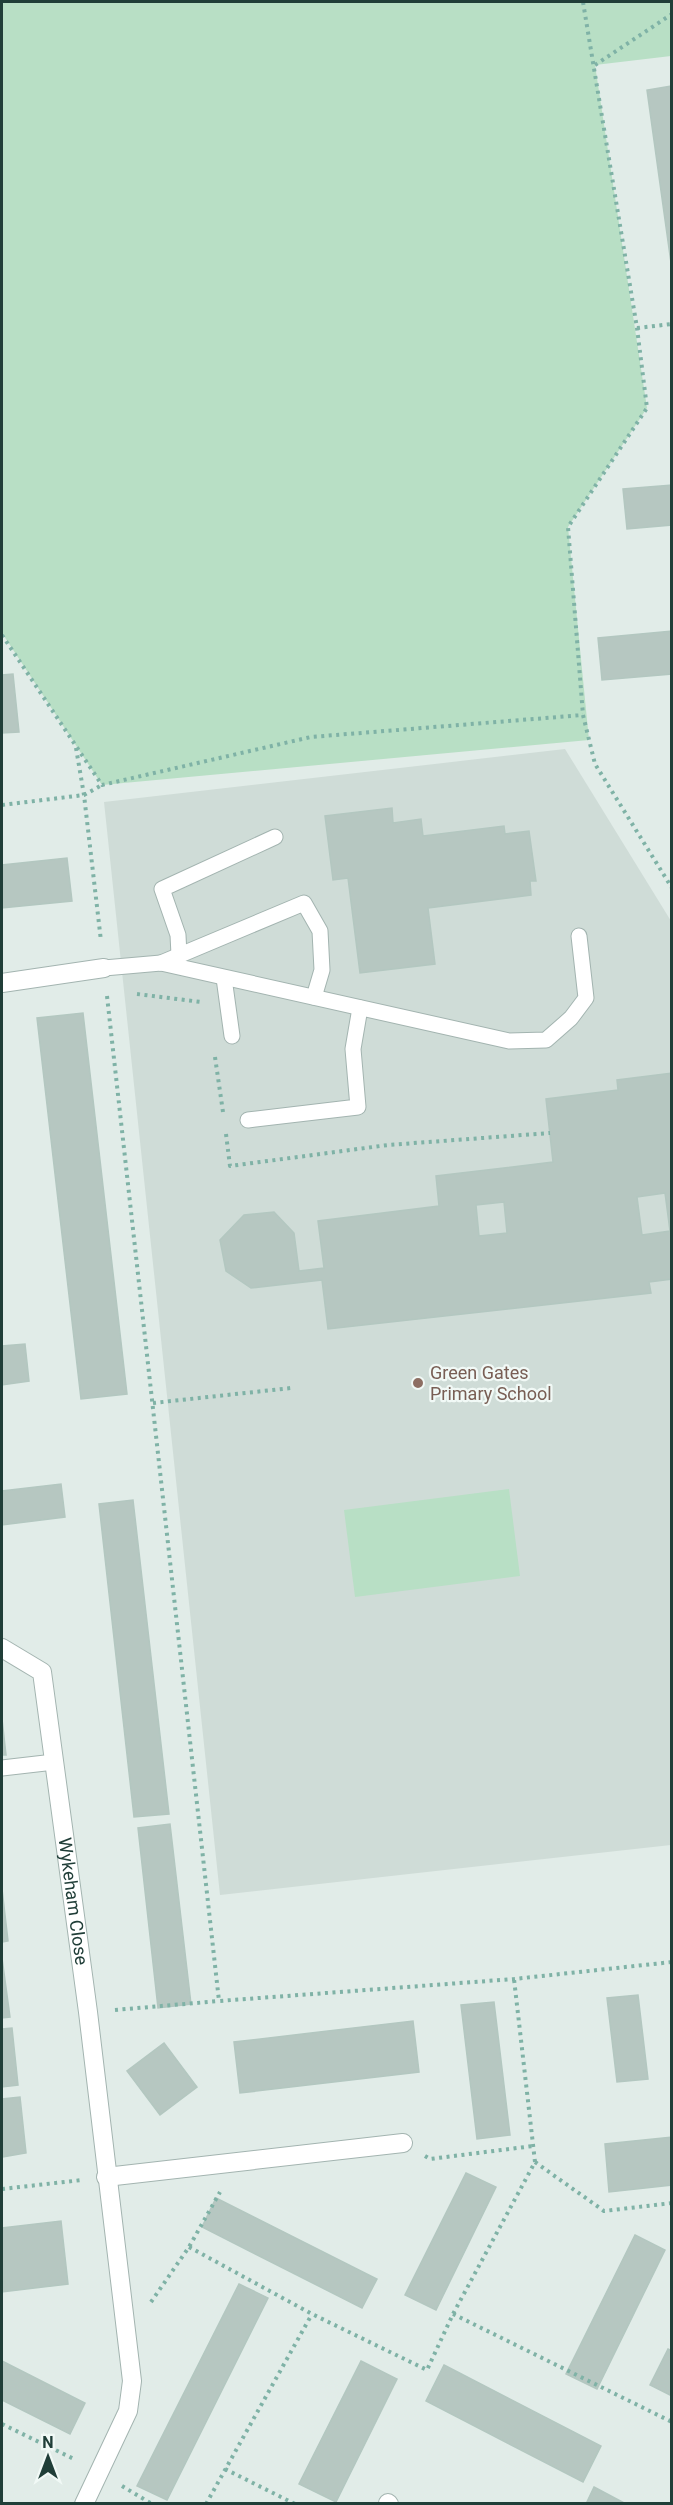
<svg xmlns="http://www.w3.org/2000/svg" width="673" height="2505" font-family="Roboto,sans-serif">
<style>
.built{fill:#cfdcd7}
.green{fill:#b8dfc5}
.building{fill:#b6c7c1;stroke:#b3c7c0;stroke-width:1.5;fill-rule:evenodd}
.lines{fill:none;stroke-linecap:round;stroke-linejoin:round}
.service-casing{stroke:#a3b4b0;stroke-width:17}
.minor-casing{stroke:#a3b4b0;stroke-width:20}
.path{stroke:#7fb2a6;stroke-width:4;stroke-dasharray:3 4.5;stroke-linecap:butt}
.service{stroke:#fff;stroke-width:15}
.minor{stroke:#fff;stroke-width:18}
.education-dot{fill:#8d6e63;stroke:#f1f9f6;stroke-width:2}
.labels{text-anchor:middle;stroke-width:4.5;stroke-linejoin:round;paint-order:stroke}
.education-label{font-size:18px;fill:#785e54;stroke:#f1f9f6;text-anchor:start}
.street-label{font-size:18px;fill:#203e38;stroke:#f1f9f6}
</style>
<rect width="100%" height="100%" fill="#e1ece8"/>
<!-- built -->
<path class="built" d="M565,749L671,921V1845L220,1895L104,802Z"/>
<!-- green -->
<g class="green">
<path d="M2,2H671V56L595,65L647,408L568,527L589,740L102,785L2,633Z"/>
<path d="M509,1489L520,1576L355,1597L344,1510Z"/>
</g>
<!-- building -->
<g class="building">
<path d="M672,86V270L647,90Z"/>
<path d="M672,485V525L627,529L623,489Z"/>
<path d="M672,631V674L602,680L598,638Z"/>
<path d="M13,674L19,732L2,733V675Z"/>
<path d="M392,808L393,823L421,819L423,836L504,826L505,834L529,831L536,881H530L531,895L428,908L435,964L360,973L348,878L333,880L325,816Z"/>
<path d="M67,858L72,901L2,908V865Z"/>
<path d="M83,1013L127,1394L81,1399L37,1018Z"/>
<path d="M672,1073V1279L649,1282L651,1293L328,1329L322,1280L251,1288L226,1271L220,1240L244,1215L274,1212L294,1233L299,1271L324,1268L318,1221L439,1206L436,1176L553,1162L546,1099L618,1090L617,1080ZM665,1193L670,1231L642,1235L637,1197ZM504,1202L507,1233L479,1236L476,1205Z"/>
<path d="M25,1344L29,1381L2,1385V1346Z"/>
<path d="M61,1484L65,1517L2,1525V1491Z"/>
<path d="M133,1500L169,1814L134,1817L99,1504Z"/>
<path d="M2,1719L6,1755H2Z"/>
<path d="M170,1824L191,2004L158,2008L138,1828Z"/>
<path d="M2,1889L8,1941L2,1942Z"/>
<path d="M2,1958L10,2017L2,2018Z"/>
<path d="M638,1995L648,2079L617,2082L607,1998Z"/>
<path d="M494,2002L510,2135L477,2139L461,2005Z"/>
<path d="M413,2021L419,2072L240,2093L234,2042Z"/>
<path d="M12,2028L18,2085L2,2087V2029Z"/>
<path d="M164,2043L197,2087L160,2115L127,2071Z"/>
<path d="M20,2097L26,2153L2,2157V2099Z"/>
<path d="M672,2137V2185L609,2192L605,2144Z"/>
<path d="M466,2173L496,2187L436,2310L405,2295Z"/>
<path d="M216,2198L377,2279L362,2308L202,2227Z"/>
<path d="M61,2221L68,2284L2,2292V2228Z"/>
<path d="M635,2235L665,2250L597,2389L566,2374Z"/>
<path d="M239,2284L268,2298L167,2500L137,2486Z"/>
<path d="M668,2349L672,2351V2396L650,2385Z"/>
<path d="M2,2361L85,2403L70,2434L2,2400Z"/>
<path d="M361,2361L397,2379L336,2502L299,2484Z"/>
<path d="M444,2365L601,2446L583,2482L426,2401Z"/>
<path d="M594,2487L626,2504H586Z"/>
</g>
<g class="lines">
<!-- service casing -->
<g class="service-casing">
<g id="service">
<path d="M179,955L178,935L162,889L275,837"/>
<path d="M161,963L304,903L320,931L322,970L314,997"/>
<path d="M104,968L161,963L509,1041L546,1040L571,1018L586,998L579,936"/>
<path d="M224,978L232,1036"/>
<path d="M248,1120L358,1107L353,1049L360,1008"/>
<path d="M2,1768L54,1762"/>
</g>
</g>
<!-- minor casing -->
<g class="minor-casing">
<g id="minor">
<path d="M2,983L104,968"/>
<path id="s1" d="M2,1648L42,1672L88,2012L132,2381L128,2411L84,2504"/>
<path d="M106,2177L403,2143"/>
<path d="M388,2503L389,2504"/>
</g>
</g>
<!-- path -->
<g class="path">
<path d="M583,2L637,328L647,408L568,527L583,715L595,764L672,888"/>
<path d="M595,65L672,14"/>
<path d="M637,328L672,324"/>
<path d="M2,635L102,785L311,737L583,715"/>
<path d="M76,748L84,795L101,941"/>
<path d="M2,805L84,795L102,785"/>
<path d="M137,994L201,1002"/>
<path d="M107,996L219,2001L514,1979L672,1962"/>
<path d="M215,1057L223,1112"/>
<path d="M226,1134L230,1166L388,1145L550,1133"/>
<path d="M153,1403L291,1388"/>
<path d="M115,2010L219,2001"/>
<path d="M425,2156L430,2159L533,2146"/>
<path d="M535,2162L604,2211L672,2203"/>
<path d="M2,2189L82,2180"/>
<path d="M189,2247L312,2314L427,2370L453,2314L535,2162L514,1979"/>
<path d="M151,2302L189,2247L220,2192"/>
<path d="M453,2314L672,2422"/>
<path d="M2,2424L76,2460"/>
<path d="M225,2469L295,2504"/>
<path d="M122,2486L152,2504"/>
<path d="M206,2504L312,2314"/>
</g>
<!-- service -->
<use href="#service" class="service"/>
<!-- minor -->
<use href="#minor" class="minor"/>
</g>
<!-- markers -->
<circle class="education-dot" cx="418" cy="1383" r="6"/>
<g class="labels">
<!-- education labels -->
<g class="education-label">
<text x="430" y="1379">Green Gates<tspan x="430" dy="21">Primary School</tspan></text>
</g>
<!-- street labels -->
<g class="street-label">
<text dy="6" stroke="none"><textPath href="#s1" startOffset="278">Wykeham Close</textPath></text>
</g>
</g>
<!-- border -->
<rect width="673" height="2505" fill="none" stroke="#203e38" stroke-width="6"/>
<!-- north arrow -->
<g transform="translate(48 2457)" stroke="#f1f9f6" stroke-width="4.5" paint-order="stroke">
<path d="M0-4.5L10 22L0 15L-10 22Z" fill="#203e38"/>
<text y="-9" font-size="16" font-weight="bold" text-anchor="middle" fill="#203e38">N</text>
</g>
</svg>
